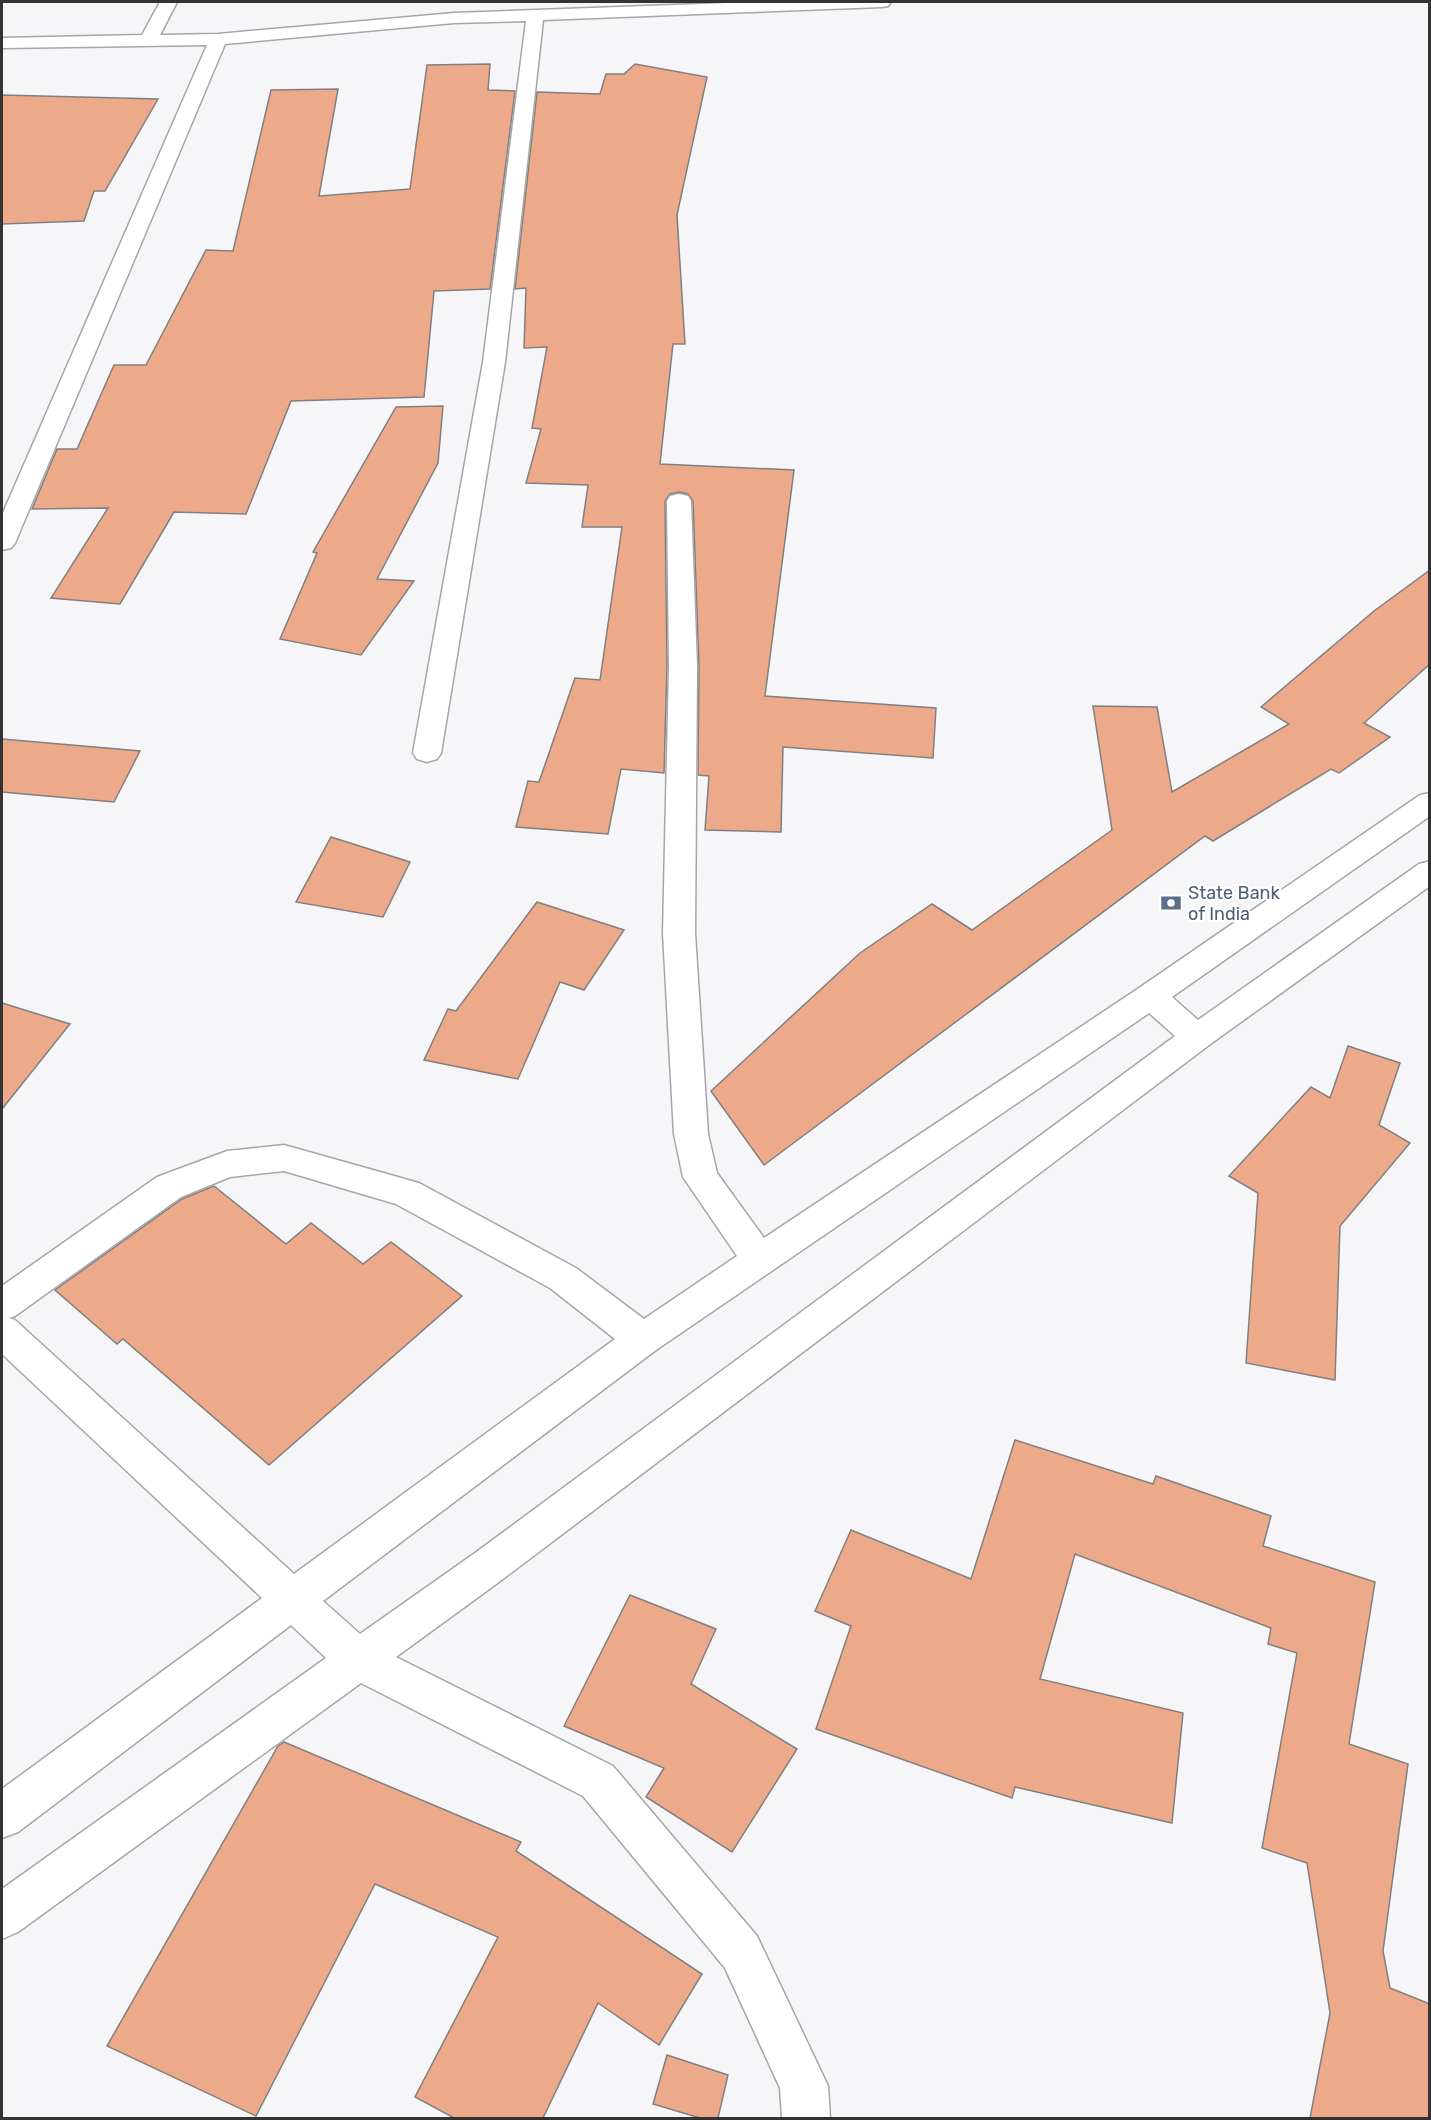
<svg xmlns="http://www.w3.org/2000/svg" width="1431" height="2120" font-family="Rubik,sans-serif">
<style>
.building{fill:#edaa8b;stroke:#827f7e;stroke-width:1.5}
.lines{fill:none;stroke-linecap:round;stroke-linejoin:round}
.minor-casing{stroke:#a5a6a8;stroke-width:3}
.minor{fill:#fff;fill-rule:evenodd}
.labels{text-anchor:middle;stroke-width:4.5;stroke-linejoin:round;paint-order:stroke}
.service-label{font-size:18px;fill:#4e5e75;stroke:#fff;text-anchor:start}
</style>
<rect width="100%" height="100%" fill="#f6f6f9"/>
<!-- building -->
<g class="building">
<path d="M490,64L488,90L515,91L490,289L434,291L424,397L291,401L246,514L174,512L120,604L51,598L108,508L32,509L57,449H77L114,365H146L206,250L233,251L271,90L338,89L319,196L410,189L427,65Z"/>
<path d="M635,64L707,77L677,215L685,344H673L660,464L794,470L765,696L936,708L933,758L783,747L781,832L705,830L709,776L698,775L699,666L693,501L688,494L679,492L670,494L665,501L667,666L664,773L621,769L608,834L516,827L528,781L539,782L575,678L600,680L622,527H582L588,485L526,483L541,429L532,428L547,347L524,348L526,288L515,289L537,92L600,94L606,74H624Z"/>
<path d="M2,95L158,99L105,191H94L84,221L2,224Z"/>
<path d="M443,406L438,463L377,579L414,581L361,655L280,639L317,553L313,552L396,407Z"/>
<path d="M1430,570V664L1364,723L1390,737L1339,773L1331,769L1213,841L1205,836L764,1165L711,1091L860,953L932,904L972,930L1112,830L1093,706L1157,707L1172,792L1289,724L1261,707L1374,611Z"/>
<path d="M2,739L140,751L114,802L2,792Z"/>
<path d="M331,837L410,862L383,917L296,902Z"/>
<path d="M537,902L624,930L584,990L560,982L518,1079L424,1060L448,1009L456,1011Z"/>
<path d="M2,1003L70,1024L2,1109Z"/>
<path d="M1348,1046L1400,1063L1379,1125L1410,1143L1340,1226L1335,1380L1246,1363L1258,1193L1229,1176L1311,1087L1330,1098Z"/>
<path d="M214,1186L286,1244L311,1223L363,1264L391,1242L462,1296L269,1465L123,1339L117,1344L55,1290L182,1199Z"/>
<path d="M1015,1440L1153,1484L1156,1476L1271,1516L1263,1546L1375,1582L1349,1744L1408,1764L1383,1951L1390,1988L1430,2004V2118H1310L1330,2013L1307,1863L1262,1848L1297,1653L1268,1644L1271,1628L1075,1554L1040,1679L1183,1713L1172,1823L1015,1787L1012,1798L816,1729L851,1626L815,1611L851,1530L971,1579Z"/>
<path d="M630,1595L716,1629L691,1684L797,1749L732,1852L646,1797L664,1768L564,1726Z"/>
<path d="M284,1742L521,1842L516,1851L702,1974L659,2045L598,2003L543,2118H454L415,2097L498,1937L375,1884L256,2116L107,2046L278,1746Z"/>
<path d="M667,2055L728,2075L718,2118H700L653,2104Z"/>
</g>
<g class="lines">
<!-- minor casing -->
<g class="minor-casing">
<g id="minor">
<path d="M160,2H177L160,35L218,34L454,13L756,2H891L888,6L882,7L543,20L505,362L441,753L437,759L427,762L417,759L413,753L483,362L526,21L454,23L225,44L15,543L11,548L2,550V515L207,45L2,48V38L142,35Z"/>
<path d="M679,494L688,496L691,501L697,666L695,933L708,1134L717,1173L764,1238L1139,988L1420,795L1430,793V816L1172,997L1198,1020L1419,864L1430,861V886L1209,1045L503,1579L396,1657L613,1766L757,1936L828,2086L830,2118H782L780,2088L725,1968L583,1796L361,1683L18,1932L2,1939V1889L326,1658L291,1625L18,1832L2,1838V1789L262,1598L2,1354V1286L157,1177L227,1151L284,1145L419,1183L576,1268L644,1319L737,1256L683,1177L674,1134L663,933L669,666L667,501L670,496ZM1149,1013L1175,1036L475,1553L360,1634L323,1601L656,1350ZM284,1171L396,1204L550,1288L615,1339L294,1574L15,1320L9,1318L15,1316L181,1197L230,1177Z"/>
</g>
</g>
<!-- minor -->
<use href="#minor" class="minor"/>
</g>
<!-- icons -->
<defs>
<g id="bank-bare" transform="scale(1.62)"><path d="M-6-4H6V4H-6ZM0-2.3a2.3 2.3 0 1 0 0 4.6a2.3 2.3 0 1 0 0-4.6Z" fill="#5c6f8a" stroke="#fff" stroke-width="2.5" paint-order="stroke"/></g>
</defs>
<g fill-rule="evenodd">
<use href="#bank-bare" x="1171" y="903"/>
</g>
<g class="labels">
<!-- service labels -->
<g class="service-label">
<text x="1188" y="899">State Bank<tspan x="1188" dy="21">of India</tspan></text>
</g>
</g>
<!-- border -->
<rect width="1431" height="2120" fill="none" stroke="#333334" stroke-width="6"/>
</svg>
